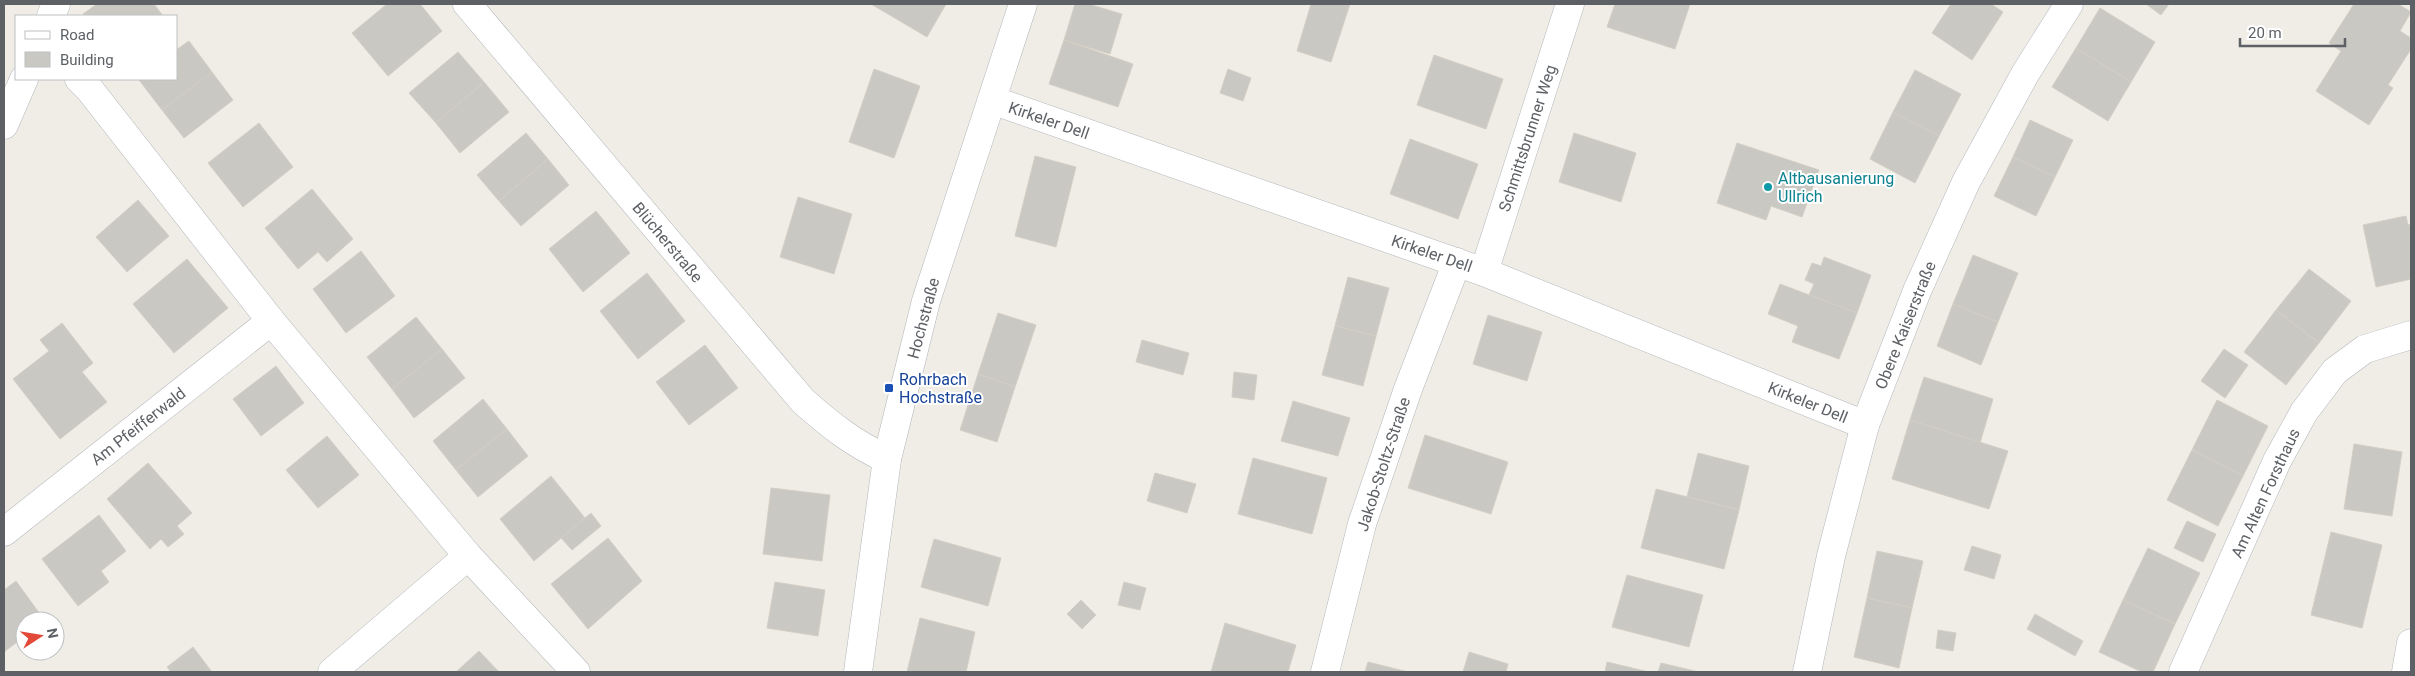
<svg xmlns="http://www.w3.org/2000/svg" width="2415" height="676" font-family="Roboto,sans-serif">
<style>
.building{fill:#cac8c3;stroke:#d4cfc4}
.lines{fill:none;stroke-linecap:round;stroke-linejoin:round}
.minor-casing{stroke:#b3b6ba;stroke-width:29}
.secondary-casing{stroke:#b4b8bd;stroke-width:29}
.minor{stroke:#fff;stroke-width:28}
.secondary{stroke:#fff;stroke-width:28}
.culture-dot{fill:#0f9aa8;stroke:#fff;stroke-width:2}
.transit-dot{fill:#1a4fb4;stroke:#fff;stroke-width:2}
.labels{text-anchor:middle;stroke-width:4;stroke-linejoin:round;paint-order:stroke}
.street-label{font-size:16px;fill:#5d6166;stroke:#fff}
.culture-label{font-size:16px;fill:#0d838f;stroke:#fff;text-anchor:start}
.transit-label{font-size:16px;fill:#164399;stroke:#fff;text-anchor:start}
</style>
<rect width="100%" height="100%" fill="#efede6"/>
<!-- building -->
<g class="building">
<path d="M97,4H154L163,16H85L83,14Z"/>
<path d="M387,4H420L442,31L388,76L352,33Z"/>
<path d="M871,4H946L927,37Z"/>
<path d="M1075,4H1088L1122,14L1110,54L1064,40Z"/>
<path d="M1311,4H1350L1331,62L1297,51Z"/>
<path d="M1615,4H1690L1675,49L1607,27Z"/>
<path d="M1951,4H1991L2003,12L1972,60L1932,33Z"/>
<path d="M2146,4H2169L2161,15Z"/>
<path d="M2354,4H2398L2411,12L2400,31L2411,38V49L2388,85L2393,88L2369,125L2316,91L2341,51L2329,43Z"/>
<path d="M2100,8L2155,42L2131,82L2076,48Z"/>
<path d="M1064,40L1133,64L1118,107L1049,84Z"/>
<path d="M189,41L212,72L162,110L139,80L176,79V50Z"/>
<path d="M2076,48L2131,82L2108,121L2052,87Z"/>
<path d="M458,52L484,82L436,123L409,93Z"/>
<path d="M1434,55L1503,79L1486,129L1417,105Z"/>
<path d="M874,69L920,86L894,158L849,142Z"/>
<path d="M1228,69L1251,78L1243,101L1220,93Z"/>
<path d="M1915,70L1961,94L1939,136L1893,112Z"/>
<path d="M212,72L233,100L184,138L162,110Z"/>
<path d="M484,82L509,112L460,153L436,123Z"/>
<path d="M1893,112L1939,136L1915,183L1870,159Z"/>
<path d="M2030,120L2073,140L2055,177L2013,157Z"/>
<path d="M259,123L293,167L243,207L208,163Z"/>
<path d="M526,133L548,159L499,201L477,175Z"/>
<path d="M1574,133L1636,153L1621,202L1559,182Z"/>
<path d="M1410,139L1478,164L1458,219L1390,194Z"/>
<path d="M1737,143L1819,170L1802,217L1771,206L1766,220L1717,203Z"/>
<path d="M1035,156L1076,167L1056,247L1015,236Z"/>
<path d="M2013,157L2055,177L2036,216L1994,196Z"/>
<path d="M548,159L569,185L521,226L499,201Z"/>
<path d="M312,189L353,239L327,262L318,252L298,269L265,228Z"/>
<path d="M798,197L852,214L834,274L780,257Z"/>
<path d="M138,200L169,236L127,272L96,237Z"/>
<path d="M596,211L630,253L583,292L549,249Z"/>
<path d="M2406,216L2408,225L2411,224V279L2376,287L2363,225Z"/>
<path d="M361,251L395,296L346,333L313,289Z"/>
<path d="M1973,255L2018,273L1998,322L1953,304Z"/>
<path d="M1824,257L1871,275L1857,313L1809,295L1814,284L1805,280L1812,263L1821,266Z"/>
<path d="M187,259L228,308L174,353L133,304Z"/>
<path d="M2309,269L2351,301L2319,343L2276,310Z"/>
<path d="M647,273L685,321L638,359L600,311Z"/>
<path d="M1348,277L1389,288L1376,336L1335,326Z"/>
<path d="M1780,284L1857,313L1839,359L1792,342L1798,326L1768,314Z"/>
<path d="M1953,304L1998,322L1981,365L1937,346Z"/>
<path d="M2276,310L2319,343L2286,385L2244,352Z"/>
<path d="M998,313L1036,325L1015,387L978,374Z"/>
<path d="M1488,315L1542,332L1527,381L1473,364Z"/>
<path d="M416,317L442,349L392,389L367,357Z"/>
<path d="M62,323L93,363L82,372L107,402L60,439L13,379L49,351L40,340Z"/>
<path d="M1335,326L1376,336L1363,386L1322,375Z"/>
<path d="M1142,340L1189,353L1183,375L1136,362Z"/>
<path d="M705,345L738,388L689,425L656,382Z"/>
<path d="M442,349L465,378L414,418L392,389Z"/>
<path d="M2224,349L2248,365L2225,398L2201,381Z"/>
<path d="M276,366L304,403L261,436L233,399Z"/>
<path d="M1234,372L1257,375L1254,400L1232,397Z"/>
<path d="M978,374L1015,387L997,442L960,430Z"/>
<path d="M1924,377L1993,399L1980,443L1910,420Z"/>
<path d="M483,399L507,429L456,470L433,441Z"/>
<path d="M2217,400L2268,426L2243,476L2192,450Z"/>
<path d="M1293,401L1350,418L1338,456L1281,441Z"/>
<path d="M1910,420L2008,451L1989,509L1892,479Z"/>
<path d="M507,429L528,456L478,497L456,470Z"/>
<path d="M1425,435L1508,462L1491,514L1408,488Z"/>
<path d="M327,436L359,475L318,508L286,470Z"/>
<path d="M2354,444L2402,452L2392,516L2344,509Z"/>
<path d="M2192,450L2243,476L2218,526L2167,500Z"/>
<path d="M1698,453L1749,466L1739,510L1687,497Z"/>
<path d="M1253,458L1327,478L1312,534L1238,514Z"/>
<path d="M148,463L192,513L177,526L184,534L168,547L161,539L150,549L107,499Z"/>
<path d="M1155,473L1196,484L1187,513L1147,501Z"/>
<path d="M551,476L585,518L534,561L500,519Z"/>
<path d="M771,488L830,495L822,561L763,554Z"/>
<path d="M1656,489L1739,510L1724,569L1641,548Z"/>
<path d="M591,513L601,526L572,550L561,538Z"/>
<path d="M99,515L126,551L101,571L109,582L78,606L42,559Z"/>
<path d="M2187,521L2216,534L2203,562L2174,548Z"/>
<path d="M2331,532L2382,545L2362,628L2311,615Z"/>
<path d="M608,538L642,581L588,629L551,584Z"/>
<path d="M934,539L1001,558L988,606L921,587Z"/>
<path d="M1972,546L2001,555L1994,579L1964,570Z"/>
<path d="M2148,548L2200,573L2175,624L2123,600Z"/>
<path d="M1877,551L1923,561L1912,608L1867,598Z"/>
<path d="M1627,575L1703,595L1689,647L1612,627Z"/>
<path d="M16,581L45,621H25V636L4,652V590Z"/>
<path d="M775,582L825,590L818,636L767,628Z"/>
<path d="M1124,582L1146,588L1140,610L1118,605Z"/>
<path d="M1867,598L1912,608L1899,668L1854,657Z"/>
<path d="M1081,600L1096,615L1082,629L1067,614Z"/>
<path d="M2123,600L2175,624L2153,672H2142L2099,652Z"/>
<path d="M2035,614L2083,641L2075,656L2027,629Z"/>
<path d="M920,618L975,632L966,672H907Z"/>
<path d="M1225,623L1296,645L1288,672H1211Z"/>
<path d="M1938,630L1956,633L1953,651L1936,648Z"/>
<path d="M193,647L212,672H171L167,667Z"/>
<path d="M479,651L499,672H456Z"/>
<path d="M1469,652L1508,664L1506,672H1463Z"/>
<path d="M1368,662L1408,672H1365Z"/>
<path d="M1607,662L1649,672H1605Z"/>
<path d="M1661,663L1699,672H1658Z"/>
</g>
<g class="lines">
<!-- minor casing -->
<g class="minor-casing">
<g id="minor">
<path d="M467,4L803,401C830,425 854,444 887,459"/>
<path d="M51,16L56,4"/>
<path d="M79,79L90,90L271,321L468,556L576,672"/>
<path d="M992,100L1484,272L1865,425"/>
<path d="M4,125L24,79"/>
<path d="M1484,272L1570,4"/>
<path d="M4,532L271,321"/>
<path d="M332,672L468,556"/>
<path d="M858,672L887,459L926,301L1023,4"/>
<path d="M1325,672L1362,524L1408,389L1457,262"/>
<path d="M2183,672L2277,461L2304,412L2335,371L2365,349L2411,335"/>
<path d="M2406,672L2411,643"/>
</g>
</g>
<!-- secondary casing -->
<g class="secondary-casing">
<path id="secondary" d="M1807,672L1831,556L1865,425L1917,291L1966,182L2025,74L2069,4"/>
</g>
<!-- minor -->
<use href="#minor" class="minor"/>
<!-- secondary -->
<use href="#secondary" class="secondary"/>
</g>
<!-- markers -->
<circle class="culture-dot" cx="1768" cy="187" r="5"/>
<rect class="transit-dot" x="884" y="383" width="10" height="10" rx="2.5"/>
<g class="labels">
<!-- street labels -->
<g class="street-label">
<text transform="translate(1049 120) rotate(19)" y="6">Kirkeler Dell</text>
<text transform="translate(1527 138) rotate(-72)" y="6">Schmittsbrunner Weg</text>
<text transform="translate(668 242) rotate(50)" y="6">Blücherstraße</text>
<text transform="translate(1432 253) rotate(19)" y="6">Kirkeler Dell</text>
<text transform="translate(923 318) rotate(-75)" y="6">Hochstraße</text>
<text transform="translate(1905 325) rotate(-68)" y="6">Obere Kaiserstraße</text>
<text transform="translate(1808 402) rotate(22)" y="6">Kirkeler Dell</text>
<text transform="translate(138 426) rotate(-38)" y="6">Am Pfeifferwald</text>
<text transform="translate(1383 464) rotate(-72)" y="6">Jakob-Stoltz-Straße</text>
<text transform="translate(2265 493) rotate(-65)" y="6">Am Alten Forsthaus</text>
</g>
<!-- culture labels -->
<g class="culture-label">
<text x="1778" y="184">Altbausanierung<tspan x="1778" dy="18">Ullrich</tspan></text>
</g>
<!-- transit labels -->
<g class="transit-label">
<text x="899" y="385">Rohrbach<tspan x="899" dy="18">Hochstraße</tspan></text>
</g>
</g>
<!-- border -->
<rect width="2415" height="676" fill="none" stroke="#5d6166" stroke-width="10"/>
<!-- legend -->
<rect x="15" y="15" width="162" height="65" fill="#ffffff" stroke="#bec0c2"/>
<rect x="25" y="31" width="25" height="8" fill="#ffffff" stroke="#bec0c2"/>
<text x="60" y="40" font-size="15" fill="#5d6166">Road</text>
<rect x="25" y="52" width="25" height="15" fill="#cac8c3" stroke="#bec0c2"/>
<text x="60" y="65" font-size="15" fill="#5d6166">Building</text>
<!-- north arrow -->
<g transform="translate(40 636) rotate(78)"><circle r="24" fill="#ffffff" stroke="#bec0c2"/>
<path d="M0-4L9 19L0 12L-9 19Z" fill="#e24938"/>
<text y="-8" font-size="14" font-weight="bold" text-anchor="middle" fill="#5d6166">N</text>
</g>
<!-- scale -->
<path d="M2240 38v8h105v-8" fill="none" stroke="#5d6166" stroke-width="2.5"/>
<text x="2248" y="38" font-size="15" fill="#5d6166" stroke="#ffffff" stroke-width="4" paint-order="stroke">20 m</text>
</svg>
